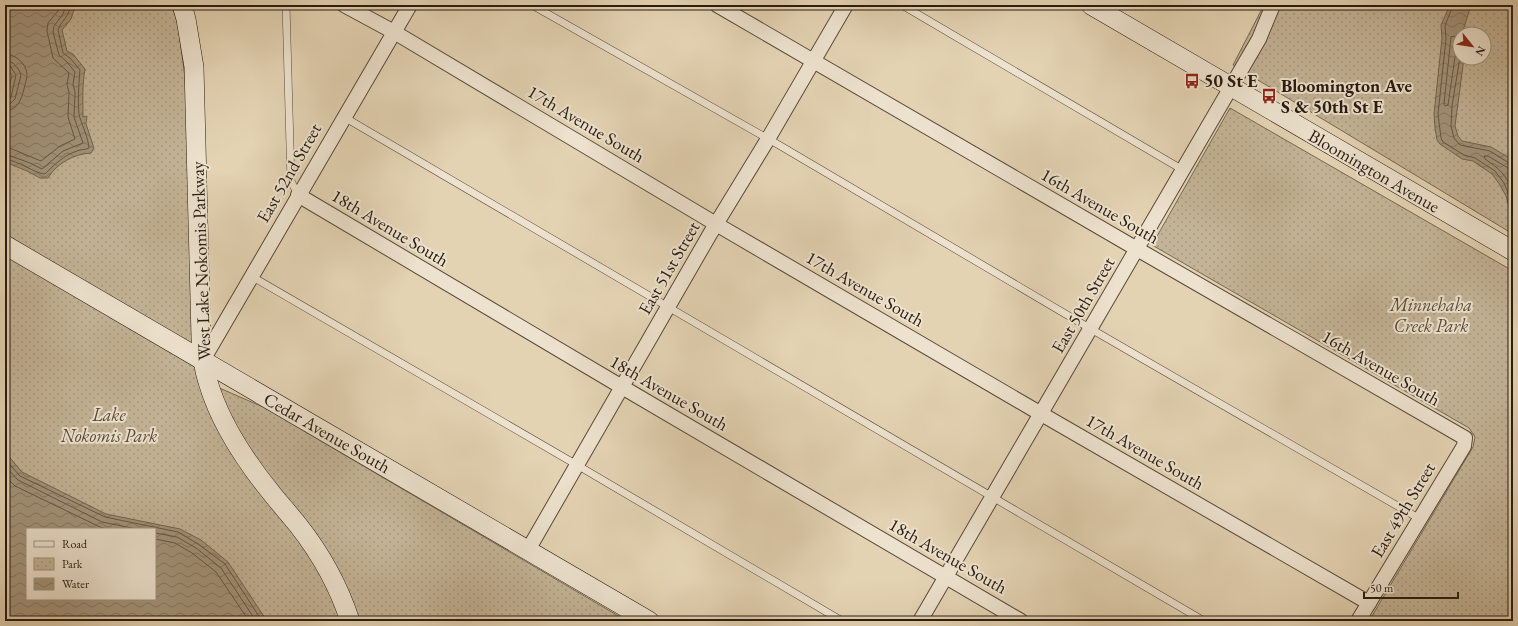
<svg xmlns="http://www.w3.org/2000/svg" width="1518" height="626" font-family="'EB Garamond',serif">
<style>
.park{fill:url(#park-dots);stroke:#766854;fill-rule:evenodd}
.water{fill:url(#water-waves);stroke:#726551;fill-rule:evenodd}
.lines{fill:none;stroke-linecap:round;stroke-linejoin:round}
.shore{stroke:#665846;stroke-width:1}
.lane-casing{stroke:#574a3a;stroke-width:8}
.street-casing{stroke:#574a3a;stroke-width:16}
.secondary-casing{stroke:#281c11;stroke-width:20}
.lane{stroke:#ede2ce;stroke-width:7}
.street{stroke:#ede2ce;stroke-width:14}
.secondary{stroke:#ede2ce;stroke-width:19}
.labels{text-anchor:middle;stroke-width:4;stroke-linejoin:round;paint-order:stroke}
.poi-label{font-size:18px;font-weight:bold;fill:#281c11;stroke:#ede2ce;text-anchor:start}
.street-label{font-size:18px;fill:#281c11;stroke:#ede2ce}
.park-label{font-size:18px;font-style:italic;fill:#574a39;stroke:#ede2ce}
</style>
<defs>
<pattern id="park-dots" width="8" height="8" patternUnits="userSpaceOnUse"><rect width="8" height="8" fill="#c4b497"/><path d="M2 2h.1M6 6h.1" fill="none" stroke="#a89a81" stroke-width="1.8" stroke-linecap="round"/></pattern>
<pattern id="water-waves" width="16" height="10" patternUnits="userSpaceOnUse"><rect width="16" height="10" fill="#a4957c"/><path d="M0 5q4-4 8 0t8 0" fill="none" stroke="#867964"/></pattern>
</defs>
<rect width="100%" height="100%" fill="#e4d3b3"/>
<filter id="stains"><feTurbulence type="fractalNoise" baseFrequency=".005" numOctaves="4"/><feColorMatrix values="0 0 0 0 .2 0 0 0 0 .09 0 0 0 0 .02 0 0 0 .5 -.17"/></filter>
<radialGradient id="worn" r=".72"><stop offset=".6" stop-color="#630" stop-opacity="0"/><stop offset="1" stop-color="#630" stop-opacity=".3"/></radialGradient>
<!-- park -->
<g class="park">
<path d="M5,5H172L178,25L185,78L201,380L263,407L627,621H5ZM27,529H155V599H27Z"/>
<path d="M1264,5H1513V234L1233,65ZM1460,34H1484V58H1460Z"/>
<path d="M1230,108L1513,271V621H1369L1473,447L1475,437L1469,428L1152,245Z"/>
</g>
<!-- water -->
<g class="water">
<path d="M5,5H75V7L71,19L62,30L67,51L73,54L85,69C82,85 83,101 83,117L87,116L86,124L94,148L91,153C74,154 57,163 48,178H40L27,171L5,162V103L12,75L5,67Z"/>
<path d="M1450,5H1471L1462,34H1460V58H1464L1455,126L1458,136L1462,141L1491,147L1513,160V222L1506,196L1500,185L1492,174L1473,161L1462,159L1440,144L1437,140L1435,128L1434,114L1442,38L1441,25Z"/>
<path d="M5,452L22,472L106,514L180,529L201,540L228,562L267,621H5ZM27,529H155V599H27Z"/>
</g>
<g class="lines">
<!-- shore -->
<g class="shore">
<path d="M1453,5L1445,26L1446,39L1438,114L1441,138L1443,142L1464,155L1475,158L1495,171L1504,183L1509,195L1513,208"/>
<path d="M1460,42L1454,36L1451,37L1444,104L1445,106L1448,105L1455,57L1460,50"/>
<path d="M5,54C15,54 26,63 27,74C27,79 25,84 24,89C21,100 18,110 5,111"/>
<path d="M1460,57L1452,106L1451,126L1454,138L1460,145L1490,151L1509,163H1513"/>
<path d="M5,60L13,63L19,70L21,75L15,99L11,103L5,105"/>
<path d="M5,65L10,66L16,75L11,97L8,99L5,100"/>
<path d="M5,147L12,149L41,161L60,146L75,139L68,117L69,93L67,84L69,73L53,58L47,31L48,23L58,11L60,5"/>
<path d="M5,154L30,163L42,169L63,151L83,143L74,117L75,92L73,84L75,72L67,62L59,55L53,32L54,26L63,14L66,5"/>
<path d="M5,159C17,160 36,174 45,174C54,165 64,155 77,151C81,149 86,150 89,148C88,138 83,127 80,118C77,112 79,78 80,70L70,58L63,53L58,30C61,21 69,17 71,5"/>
<path d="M1513,168H1508L1488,156H1484L1485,159C1500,169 1505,174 1513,191"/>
<path d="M5,459L20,476L105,517L178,532L198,544L225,564L262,621"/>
<path d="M5,466L18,480L102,522L137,529"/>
<path d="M5,476L15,486L100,527L107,529"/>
<path d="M155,533L177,537L196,548L221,568L256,621"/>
<path d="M155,539L175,543L192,553L216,572L249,621"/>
</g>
<!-- lane casing -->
<g class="lane-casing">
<g id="lane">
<path d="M286,5L291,181L298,195"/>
<path d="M532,5L779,145L1091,329L1420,519"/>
<path d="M902,5L1183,170"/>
<path d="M344,117L1204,621"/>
<path d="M251,276L577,465L842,621"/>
</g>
</g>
<!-- street casing -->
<g class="street-casing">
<g id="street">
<path d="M344,5L394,32L716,224L1031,408L1369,603"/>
<path d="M717,5L1137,249L1465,438L1464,446L1358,621"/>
<path d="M298,195L622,387L1021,621"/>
<path d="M203,360L410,5"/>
<path d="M528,550L710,234L768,139L846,5"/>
<path d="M920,621L1259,39L1273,5"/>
</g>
</g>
<!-- secondary casing -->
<g class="secondary-casing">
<g id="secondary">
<path d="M182,5L186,19L194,67L201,337C202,352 203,367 208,382C220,423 246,462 273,495C281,505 290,515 298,525C320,553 339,587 350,621"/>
<path d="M1091,5L1513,251"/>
<path d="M5,245L649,621"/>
</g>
</g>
<!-- lane -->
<use href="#lane" class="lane"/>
<!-- street -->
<use href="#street" class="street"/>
<!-- secondary -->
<use href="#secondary" class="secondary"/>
</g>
<!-- icons -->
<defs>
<g id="bus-bare" transform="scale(1.2)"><path d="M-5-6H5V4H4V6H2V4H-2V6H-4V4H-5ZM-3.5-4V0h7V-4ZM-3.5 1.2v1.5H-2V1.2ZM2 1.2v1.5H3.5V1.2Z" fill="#8f2418" stroke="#ede2ce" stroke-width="2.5" paint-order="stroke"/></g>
</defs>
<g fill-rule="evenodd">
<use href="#bus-bare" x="1192" y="81"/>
<use href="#bus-bare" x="1269" y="96"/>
</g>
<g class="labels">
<!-- poi labels -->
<g class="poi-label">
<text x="1204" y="87">50 St E</text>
<text x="1281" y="92">Bloomington Ave<tspan x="1281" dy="21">S &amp; 50th St E</tspan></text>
</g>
<!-- street labels -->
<g class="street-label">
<text transform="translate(586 124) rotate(31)" y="6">17th Avenue South</text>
<text transform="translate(1374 171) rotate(30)" y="6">Bloomington Avenue</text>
<text transform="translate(289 173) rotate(-60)" y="6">East 52nd Street</text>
<text transform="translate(1100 206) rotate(30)" y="6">16th Avenue South</text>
<text transform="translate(390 228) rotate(31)" y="6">18th Avenue South</text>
<text transform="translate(201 261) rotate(-92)" y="6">West Lake Nokomis Parkway</text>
<text transform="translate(669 268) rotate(-60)" y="6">East 51st Street</text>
<text transform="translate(865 289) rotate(30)" y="6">17th Avenue South</text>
<text transform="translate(1083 305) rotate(-60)" y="6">East 50th Street</text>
<text transform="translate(1381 368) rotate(30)" y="6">16th Avenue South</text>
<text transform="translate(669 393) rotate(30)" y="6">18th Avenue South</text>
<text transform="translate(327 433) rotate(30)" y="6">Cedar Avenue South</text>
<text transform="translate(1145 452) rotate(30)" y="6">17th Avenue South</text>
<text transform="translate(1403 510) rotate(-59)" y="6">East 49th Street</text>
<text transform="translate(948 556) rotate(30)" y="6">18th Avenue South</text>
</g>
<!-- park labels -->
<g class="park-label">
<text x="1431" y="311">Minnehaha<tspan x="1431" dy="21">Creek Park</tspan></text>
<text x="109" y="421">Lake<tspan x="109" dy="21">Nokomis Park</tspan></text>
</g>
</g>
<!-- margin -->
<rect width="1518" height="626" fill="none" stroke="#e4d3b3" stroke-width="20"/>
<rect x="6" y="6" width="1506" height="614" fill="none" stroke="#281c11" stroke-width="2"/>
<rect x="10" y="10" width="1498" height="606" fill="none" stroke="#281c11"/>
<!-- legend -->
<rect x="26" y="528" width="130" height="72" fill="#ede2ce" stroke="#9e9382"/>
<rect x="34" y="541" width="20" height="6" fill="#ede2ce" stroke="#9e9382"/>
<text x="62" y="548" font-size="12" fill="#281c11">Road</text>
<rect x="34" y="558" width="20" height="12" fill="url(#park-dots)" stroke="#9e9382"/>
<text x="62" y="568" font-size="12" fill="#281c11">Park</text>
<rect x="34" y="578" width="20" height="12" fill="url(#water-waves)" stroke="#9e9382"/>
<text x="62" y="588" font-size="12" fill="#281c11">Water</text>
<!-- north arrow -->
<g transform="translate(1472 46) rotate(120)"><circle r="19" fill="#ede2ce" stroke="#9e9382"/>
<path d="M0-3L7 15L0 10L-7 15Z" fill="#8f2418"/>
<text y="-6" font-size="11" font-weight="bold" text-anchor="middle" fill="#281c11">N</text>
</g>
<!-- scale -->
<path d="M1364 592v6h94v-6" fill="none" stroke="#281c11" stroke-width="2"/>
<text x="1370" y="592" font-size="12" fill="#281c11" stroke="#ede2ce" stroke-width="3" paint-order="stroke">50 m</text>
<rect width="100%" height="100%" filter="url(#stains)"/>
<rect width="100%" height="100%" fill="url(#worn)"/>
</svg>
